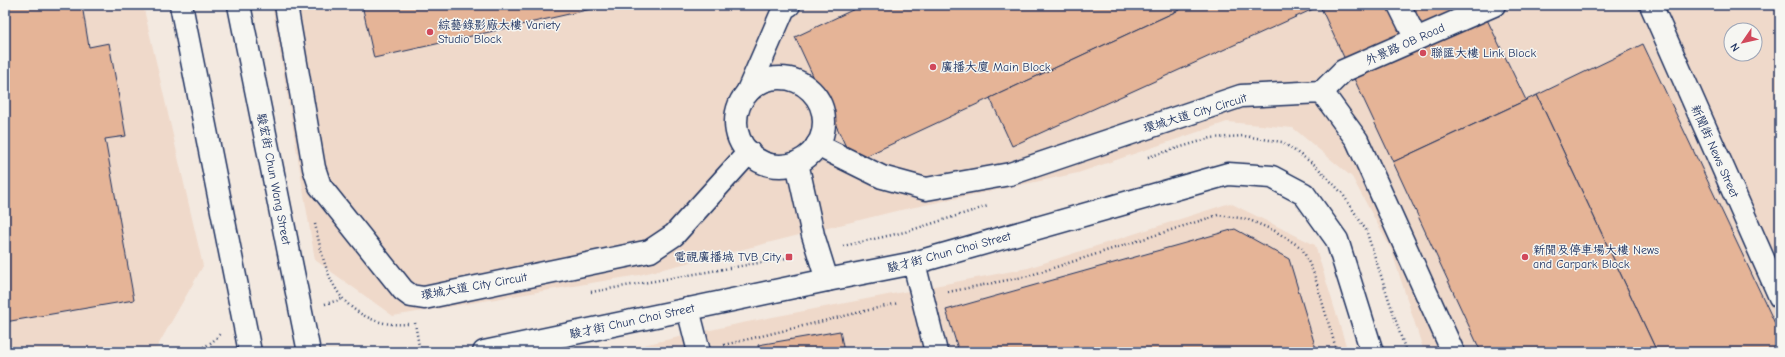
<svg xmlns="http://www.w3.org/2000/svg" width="1785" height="357" font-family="'Comic Neue','LXGW WenKai TC',sans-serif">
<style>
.built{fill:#efd9ca;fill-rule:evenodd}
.building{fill:#e5b497;stroke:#1b2f5e}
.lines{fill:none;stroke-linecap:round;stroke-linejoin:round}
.minor-casing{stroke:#1b2f5e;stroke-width:25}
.path{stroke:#1b2f5e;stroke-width:2.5;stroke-dasharray:1 3;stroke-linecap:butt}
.minor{stroke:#f6f6f2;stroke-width:22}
.poi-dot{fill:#d1495b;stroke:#f6f6f2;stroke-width:1.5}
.labels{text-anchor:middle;stroke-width:3;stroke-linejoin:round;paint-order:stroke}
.poi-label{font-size:12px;fill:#1b2f5e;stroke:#f6f6f2;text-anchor:start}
.street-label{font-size:12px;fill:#1b2f5e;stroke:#f6f6f2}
</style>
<rect width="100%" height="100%" fill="#f3e9e0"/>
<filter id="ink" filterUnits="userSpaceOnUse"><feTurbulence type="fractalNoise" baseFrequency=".025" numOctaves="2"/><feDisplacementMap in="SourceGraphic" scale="8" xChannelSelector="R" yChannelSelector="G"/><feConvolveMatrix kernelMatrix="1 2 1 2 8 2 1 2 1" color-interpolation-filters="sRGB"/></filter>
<g filter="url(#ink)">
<!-- built -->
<g class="built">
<path d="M5,5H143L203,266L157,347L136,352H5Z"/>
<path d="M272,5H1780V352H1424L1391,249L1352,177L1293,128L1227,122L1078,173L896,211L639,275L393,316L315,260ZM1731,30H1755V54H1731Z"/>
<path d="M1230,203L1315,245L1348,352H612L742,323L1028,268Z"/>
</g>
<!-- building -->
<g class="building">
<path d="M5,5H82L89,47L109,43L126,136L105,139L134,300L5,322Z"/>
<path d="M362,5H609L374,58Z"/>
<path d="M863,5H1190L853,162L795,37Z"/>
<path d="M1190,5H1322L1012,146L990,98Z"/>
<path d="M1322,5H1480L1526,100L1393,162L1320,6Z"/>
<path d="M1643,44L1780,334V352H1657L1537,95Z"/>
<path d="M1537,95L1657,352H1481L1393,162Z"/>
<path d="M1235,229L1289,259L1317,352H959L946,310Z"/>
<path d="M840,331L844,352H759L758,345Z"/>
</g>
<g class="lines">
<!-- minor casing -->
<g class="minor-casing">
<g id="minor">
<path d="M181,5L250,352"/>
<path d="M239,5L309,352"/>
<path d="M286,5L314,168L320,186L403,290L411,296L424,298L650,251L674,235L749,152"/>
<path d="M1399,5L1416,39"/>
<path d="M1651,5L1780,297"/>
<circle cx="780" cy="122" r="44"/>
<path d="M1322,92L1343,71L1494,5"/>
<path d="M747,93L784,8L789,5"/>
<path d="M817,145L882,177L926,189L1010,174L1241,96L1322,92L1357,140L1453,352"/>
<path d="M797,163L813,235L827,280"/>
<path d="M914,263L936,352"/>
<path d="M688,309L699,352"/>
<path d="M484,352L827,280L914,263L1228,174L1272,177L1304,194L1337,240L1372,352"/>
</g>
</g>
<!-- path -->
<g class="path">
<path d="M1148,157L1211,138L1244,136L1282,142L1315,165L1342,193L1366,230L1406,352"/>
<path d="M315,224C323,260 330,300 367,317C381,324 393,325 409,324"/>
<path d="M843,246L905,232L988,206"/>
<path d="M591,292L793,257"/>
<path d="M948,292L1028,276L1218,215L1247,219L1275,231L1302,248L1314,274L1337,352"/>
<path d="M325,304L342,299"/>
<path d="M415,323L420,352"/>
<path d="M724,345L898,303"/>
<path d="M188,352C201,349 211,345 220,334"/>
</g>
<!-- minor -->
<use href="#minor" class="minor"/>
</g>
</g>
<!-- markers -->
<g class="poi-dot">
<circle cx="430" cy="32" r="4"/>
<circle cx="1423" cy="53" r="4"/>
<circle cx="933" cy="67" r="4"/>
<rect x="785" y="253" width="8" height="8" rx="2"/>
<circle cx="1525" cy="257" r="4"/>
</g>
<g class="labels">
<!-- poi labels -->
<g class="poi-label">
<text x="438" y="29">綜藝錄影廠大樓 Variety<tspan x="438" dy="14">Studio Block</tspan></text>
<text x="1431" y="57">聯匯大樓 Link Block</text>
<text x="941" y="71">廣播大廈 Main Block</text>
<text x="1533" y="254">新聞及停車場大樓 News<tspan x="1533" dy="14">and Carpark Block</tspan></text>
<text x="781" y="261" text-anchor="end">電視廣播城 TVB City</text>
</g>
<!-- street labels -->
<g class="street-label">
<text transform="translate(1405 44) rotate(-24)" y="4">外景路 OB Road</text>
<text transform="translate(1195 113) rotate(-17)" y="4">環城大道 City Circuit</text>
<text transform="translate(1715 151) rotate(66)" y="4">新聞街 News Street</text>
<text transform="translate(274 179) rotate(79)" y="4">駿宏街 Chun Wang Street</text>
<text transform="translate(949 252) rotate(-15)" y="4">駿才街 Chun Choi Street</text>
<text transform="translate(474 286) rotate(-10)" y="4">環城大道 City Circuit</text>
<text transform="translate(632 321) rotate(-12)" y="4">駿才街 Chun Choi Street</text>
</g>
</g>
<!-- margin -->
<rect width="1785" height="357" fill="none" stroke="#f6f6f2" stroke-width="20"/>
<rect x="10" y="10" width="1765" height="337" fill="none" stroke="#1b2f5e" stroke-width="1.5" filter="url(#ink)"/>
<!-- north arrow -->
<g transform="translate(1743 42) rotate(236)"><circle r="19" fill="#f6f6f2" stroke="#9ea6b7"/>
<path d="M0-3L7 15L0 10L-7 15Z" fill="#d1495b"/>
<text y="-6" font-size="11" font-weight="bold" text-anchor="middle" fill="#1b2f5e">N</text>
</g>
</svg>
